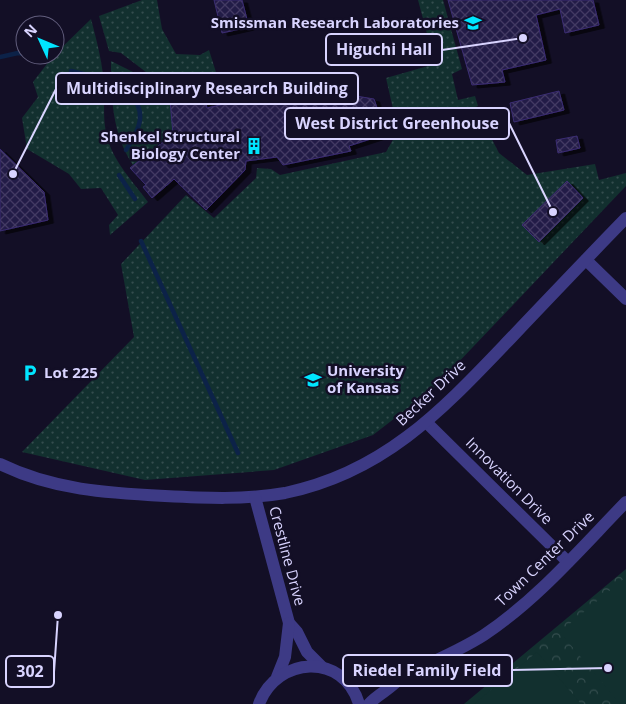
<svg xmlns="http://www.w3.org/2000/svg" width="626" height="704" font-family="'Open Sans',sans-serif">
<style>
.grass{fill:url(#grass-dots)}
.forest{fill:url(#forest-crowns)}
.garden{fill:#12302f}
.lines{fill:none;stroke-linecap:round;stroke-linejoin:round}
.stream{stroke:#0c2248;stroke-width:4.5}
.building{fill:url(#building-cross-hatch);stroke:#3b2d73;filter:url(#shadow)}
.street{stroke:#3d3a85;stroke-width:12}
.labels{text-anchor:middle;stroke-width:5;stroke-linejoin:round;paint-order:stroke}
.poi-label{font-size:15px;font-weight:bold;fill:#d9d4ff;stroke:#130f26;text-anchor:end}
.street-label{font-size:15px;fill:#d9d4ff;stroke:#130f26}
.leader{fill:none;stroke:#d9d4ff;stroke-width:2}
.callout-dot{fill:#d9d4ff;stroke:#130f26;stroke-width:2}
.callout{fill:#130f26;stroke:#d9d4ff;stroke-width:2}
.callout-label{font-size:16px;text-anchor:middle;font-weight:bold;fill:#d9d4ff}
</style>
<defs>
<pattern id="grass-dots" width="8" height="8" patternUnits="userSpaceOnUse" patternTransform="scale(1.25)"><rect width="8" height="8" fill="#12302f"/><path d="M2 2h.1M6 6h.1" fill="none" stroke="#344d4e" stroke-width="1.8" stroke-linecap="round"/></pattern>
<pattern id="forest-crowns" width="20" height="18" patternUnits="userSpaceOnUse" patternTransform="scale(1.25)"><rect width="20" height="18" fill="#12302f"/><path d="M2 6a3 3 0 1 1 6 0M12 15a3 3 0 1 1 6 0" fill="none" stroke="#344d4e"/></pattern>
<pattern id="building-cross-hatch" width="8" height="8" patternUnits="userSpaceOnUse" patternTransform="scale(1.25)"><rect width="8" height="8" fill="#241b47"/><path d="M0 0l8 8M0 8l8-8" fill="none" stroke="#433b63"/></pattern>
<filter id="shadow"><feDropShadow dx="5.5" dy="3" stdDeviation="0" flood-color="#0009"/></filter>
</defs>
<rect width="100%" height="100%" fill="#130f26"/>
<!-- grass -->
<g class="grass">
<path d="M142,0H157L162,29L176,54L200,55L209,50L220,85L211,84L208,75L163,85L121,53L109,51L99,16Z"/>
<path d="M418,0H443L462,69L452,74L458,100L475,96L478,106L462,112L465,129L485,126L499,153L527,175L595,164L599,180L626,173V186L434,388L373,435L274,470L145,480L22,452L134,337L121,264L186,195L214,218L256,178L257,168L271,169L280,175L386,152L398,131L386,78L435,64Z"/>
<path d="M91,19C97,42 103,64 104,87C105,107 102,119 108,141C116,164 133,182 148,202L110,235L109,225L118,215L101,188L81,189L69,174L27,149L22,118L38,97L33,82L53,56Z"/>
<path d="M111,61L139,75L152,89L167,93L180,127L133,165C112,134 111,97 111,61Z"/>
</g>
<!-- forest -->
<path class="forest" d="M626,569V704H464Z"/>
<!-- garden -->
<g class="garden">
<path d="M626,577V704H620L560,632Z"/>
<path d="M537,652L581,704H474Z"/>
</g>
<g class="lines">
<!-- stream -->
<g class="stream">
<path d="M27,55L35,57"/>
<path d="M0,57L18,53L25,54"/>
<path d="M71,71L88,75"/>
<path d="M126,150C141,127 148,111 127,90"/>
<path d="M119,175L135,199"/>
<path d="M141,241L238,453"/>
</g>
</g>
<!-- building -->
<g class="building">
<path d="M214,0H242L249,27L222,33Z"/>
<path d="M448,0H593L599,25L565,33L560,9L536,15L546,60L502,70L505,82L472,85Z"/>
<path d="M324,74V80L337,77L339,88H348L356,96L374,99L386,134L349,146L351,151L283,165L277,157L246,161L245,170L206,210L174,179L152,198L143,187L146,185L130,168L173,134L169,89L201,82L207,108L250,98L245,85L281,77L283,82Z"/>
<path d="M559,91L564,110L514,122L510,103Z"/>
<path d="M577,136L580,148L558,153L556,140Z"/>
<path d="M0,149L44,192L48,220L0,231Z"/>
<path d="M567,181L583,198L539,242L522,225Z"/>
</g>
<g class="lines">
<!-- street -->
<g class="street">
<path d="M586,260L626,299"/>
<path d="M427,423L568,562"/>
<path d="M0,464C53,490 107,493 165,496C205,498 245,500 285,493C386,472 444,408 511,338C549,298 587,258 626,218"/>
<path d="M255,497L289,623L297,632L307,652L322,667"/>
<path d="M277,677L285,657L289,623"/>
<path d="M344,679C364,681 383,675 402,676"/>
<path d="M259,704C277,656 344,652 359,704"/>
<path d="M369,704C379,693 393,688 402,676C430,663 459,651 484,635C538,599 581,548 626,502"/>
</g>
</g>
<!-- icons -->
<defs>
<g id="university-bare" transform="scale(1.35)"><path d="M0-5L7-2L0 1L-7-2ZM-4 1L0 2.5L4 1V4Q0 6-4 4Z" fill="#00e5ff" stroke="#130f26" stroke-width="2.5" paint-order="stroke"/></g>
<g id="building-bare" transform="scale(1.35)"><path d="M-4-6H4V6H1V3H-1V6H-4ZM-2.5-4.3h1.7v1.8h-1.7ZM.8-4.3h1.7v1.8H.8ZM-2.5-1h1.7V.8h-1.7ZM.8-1h1.7V.8H.8Z" fill="#00e5ff" stroke="#130f26" stroke-width="2.5" paint-order="stroke"/></g>
<g id="parking-bare" transform="scale(1.35)"><path d="M-3.5-5.5H1a3.5 3.5 0 0 1 0 7H-1V5.5H-3.5ZM-1-3.4V-.6H.8a1.4 1.4 0 0 0 0-2.8Z" fill="#00e5ff" stroke="#130f26" stroke-width="2.5" paint-order="stroke"/></g>
</defs>
<g fill-rule="evenodd">
<use href="#university-bare" x="473" y="23"/>
<use href="#building-bare" x="254" y="146"/>
<use href="#parking-bare" x="30" y="373"/>
<use href="#university-bare" x="313" y="380"/>
</g>
<g class="labels">
<!-- poi labels -->
<g class="poi-label">
<text x="459" y="28">Smissman Research Laboratories</text>
<text x="240" y="142">Shenkel Structural<tspan x="240" dy="17">Biology Center</tspan></text>
<text x="327" y="376" text-anchor="start">University<tspan x="327" dy="17">of Kansas</tspan></text>
<text x="44" y="378" text-anchor="start">Lot 225</text>
</g>
<!-- street labels -->
<g class="street-label">
<text transform="translate(431 393) rotate(-43)" y="5">Becker Drive</text>
<text transform="translate(509 481) rotate(45)" y="5">Innovation Drive</text>
<text transform="translate(287 556) rotate(75)" y="5">Crestline Drive</text>
<text transform="translate(545 559) rotate(-44)" y="5">Town Center Drive</text>
</g>
</g>
<!-- callouts -->
<path class="leader" d="M523 38L442 50M13 174L56 89M553 212L509 123M608 668L512 670M58 615L54 672"/>
<g class="callout-dot">
<circle cx="523" cy="38" r="5"/>
<circle cx="13" cy="174" r="5"/>
<circle cx="553" cy="212" r="5"/>
<circle cx="608" cy="668" r="5"/>
<circle cx="58" cy="615" r="5"/>
</g>
<g class="callout">
<rect x="326" y="34" width="116" height="31" rx="5"/>
<rect x="56" y="73" width="302" height="31" rx="5"/>
<rect x="285" y="108" width="224" height="31" rx="5"/>
<rect x="343" y="655" width="169" height="31" rx="5"/>
<rect x="6" y="656" width="48" height="31" rx="5"/>
</g>
<g class="callout-label">
<text x="384" y="55">Higuchi Hall</text>
<text x="207" y="94">Multidisciplinary Research Building</text>
<text x="397" y="129">West District Greenhouse</text>
<text x="427" y="676">Riedel Family Field</text>
<text x="30" y="677">302</text>
</g>
<!-- north arrow -->
<g transform="translate(40 40) rotate(314)"><circle r="24" fill="#130f26" stroke="#625e7d"/>
<path d="M0-4L9 19L0 12L-9 19Z" fill="#00e5ff"/>
<text y="-8" font-size="14" font-weight="bold" text-anchor="middle" fill="#d9d4ff">N</text>
</g>
</svg>
